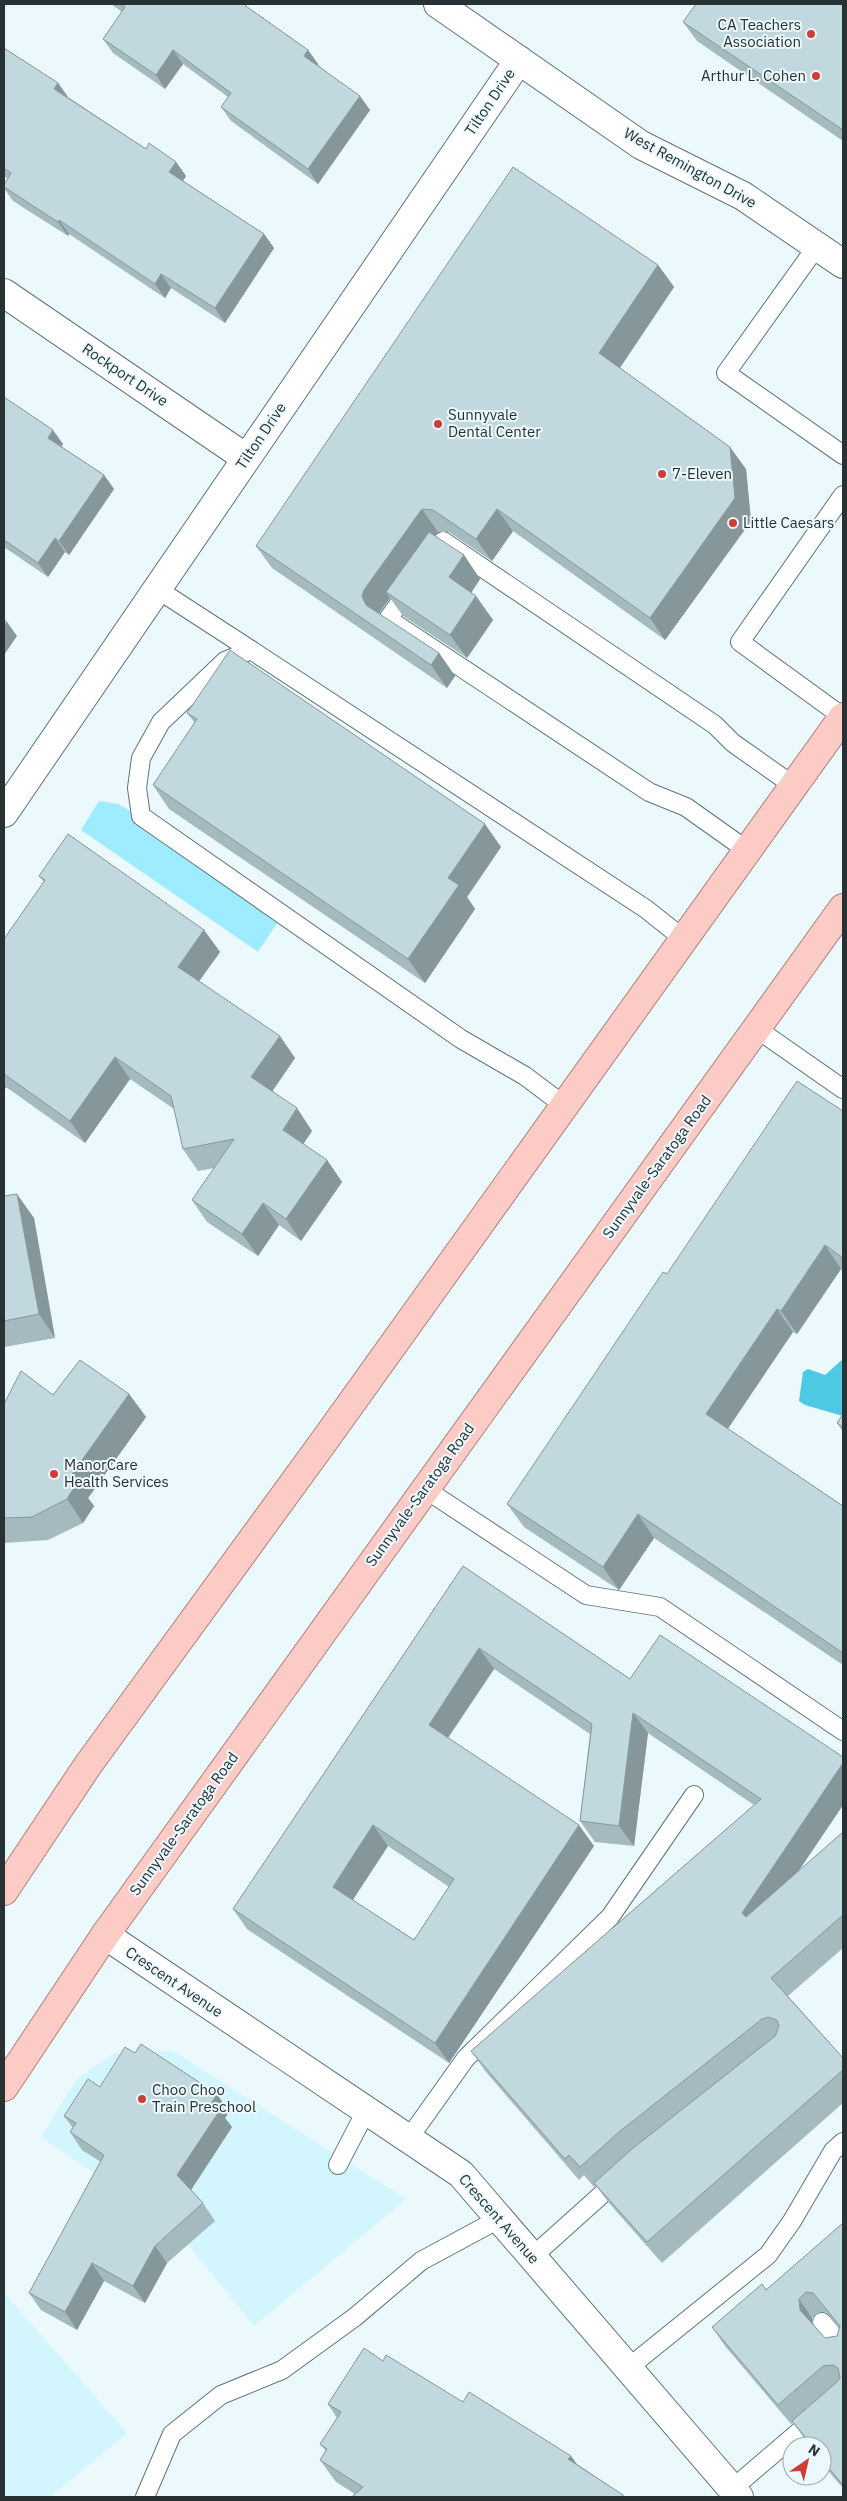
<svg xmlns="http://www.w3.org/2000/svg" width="847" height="2501" font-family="'IBM Plex Sans',sans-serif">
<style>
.built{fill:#d3f5fd}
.green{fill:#9eecff}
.water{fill:#4dc9e3}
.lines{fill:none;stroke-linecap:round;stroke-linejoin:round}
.lane-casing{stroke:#5f757a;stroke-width:20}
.street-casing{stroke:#5f757a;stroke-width:30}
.secondary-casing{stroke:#5f757a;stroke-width:30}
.primary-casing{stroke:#b07f79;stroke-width:30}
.lane{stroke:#fff;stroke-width:18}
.street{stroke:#fff;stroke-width:28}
.secondary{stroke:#fff;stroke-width:28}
.primary{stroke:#fccbc5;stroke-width:28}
.wall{fill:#a5babf;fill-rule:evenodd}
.shaded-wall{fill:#86979b}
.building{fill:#c0d8de;stroke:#86979b;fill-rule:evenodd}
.poi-dot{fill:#cd3f36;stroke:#ebf9fd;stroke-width:2}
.labels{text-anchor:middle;stroke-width:4;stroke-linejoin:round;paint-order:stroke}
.poi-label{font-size:15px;fill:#283134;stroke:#ebf9fd;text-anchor:start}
.street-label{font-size:15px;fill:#283134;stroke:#ebf9fd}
</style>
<rect width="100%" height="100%" fill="#ebf9fd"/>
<!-- built -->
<g class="built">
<path d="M173,2051L406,2199L254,2326L174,2227L41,2137L76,2080L114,2053Z"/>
<path d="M4,2293L127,2433L50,2497H4Z"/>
</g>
<!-- green -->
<path class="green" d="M99,801L118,804L129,810L151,835L278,922L258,952L81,830Z"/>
<!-- water -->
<path class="water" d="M843,1359V1416L805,1405L799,1401L803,1372L808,1369L825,1375Z"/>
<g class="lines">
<!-- lane casing -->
<g class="lane-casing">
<g id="lane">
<path d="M817,246L726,373L843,455"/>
<path d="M843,495L740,642L843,717"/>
<path d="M430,559L443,541L715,725L733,743L794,786"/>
<path d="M411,587L388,619L649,792L686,807L748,851"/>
<path d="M157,589L251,650"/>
<path d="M757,1029L843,1089"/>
<path d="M565,1106L525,1076L461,1039L141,816L137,788L141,758L161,722L225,661L251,650L646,909L685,940"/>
<path d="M425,1489L586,1595L660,1607L843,1731"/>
<path d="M409,2138L466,2058L610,1917L694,1795"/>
<path d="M338,2165L367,2109"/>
<path d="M532,2257L619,2179"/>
<path d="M822,2322L843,2347"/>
<path d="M628,2368L768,2255L792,2221L833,2151L843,2142"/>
<path d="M732,2489L843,2394"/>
<path d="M145,2497L172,2434L221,2395L282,2370L355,2317L421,2261L499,2219"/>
</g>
</g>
<!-- street casing -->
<g class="street-casing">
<g id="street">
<path d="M4,293L246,458"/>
<path d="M4,813L519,60"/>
<path d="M105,1935L461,2174L739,2497"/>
</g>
</g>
<!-- secondary casing -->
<g class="secondary-casing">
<path id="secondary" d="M438,4L641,145L743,196L843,264"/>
</g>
<!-- primary casing -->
<g class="primary-casing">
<g id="primary">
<path d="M4,1891L88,1765L327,1437L843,717"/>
<path d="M4,2087L105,1935L843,908"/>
</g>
</g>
<!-- lane -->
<use href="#lane" class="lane"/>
<!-- street -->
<use href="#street" class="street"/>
<!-- secondary -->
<use href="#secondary" class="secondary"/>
<!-- primary -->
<use href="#primary" class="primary"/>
</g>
<!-- wall -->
<g class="wall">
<path d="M111,4H243L308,50L318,64V65L370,110L318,184L231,121L221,107L228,97L183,64L165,89L113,53L103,39L122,12Z"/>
<path d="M843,4V141L697,41L683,22Z"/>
<path d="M4,48L58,83L68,97L146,149L176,162L186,176L183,181L264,234L274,248L225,323L171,288L165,298L69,234L68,236L13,201L4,188V185L8,179L4,176Z"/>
<path d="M658,265L674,287L620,368L746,469L751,521L665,640L513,531L492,561L449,532H438L435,536L464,555L480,579L471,592L493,620L467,658L403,616L390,598L379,614L439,653L455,676L447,688L272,568L256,546Z"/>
<path d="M4,397L63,444L61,447L104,475L114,489L69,555L65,552L48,577L4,547Z"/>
<path d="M187,713L501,847L467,897L475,909L425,983L169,809L153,785L195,723Z"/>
<path d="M39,876L204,930L220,952L199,982L295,1058L272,1091L312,1131L303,1144L327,1160L342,1182L301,1241L279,1225L258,1256L207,1222L192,1200L214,1168L198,1171L183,1149L174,1109L130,1079L85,1143L6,1087L4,1090V939L44,882Z"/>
<path d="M843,1111V1270L841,1269L797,1334L793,1332L728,1429L843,1506V1665L654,1538L619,1590L524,1527L507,1504L667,1274Z"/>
<path d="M4,1196L34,1218L55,1338L4,1347Z"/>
<path d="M129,1394L146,1417L88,1498L94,1506L83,1523L48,1540L4,1543V1404L53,1395Z"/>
<path d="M843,1414V1432L837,1423Z"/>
<path d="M463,1566L630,1679L843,1757V1805L798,1872L843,1832V1948L788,1996L843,2058V2103L662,2263L609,2203L596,2186L594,2187L584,2175L579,2180L486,2072L471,2051L754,1805L648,1733L634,1846L595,1842L580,1821L590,1734L494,1669L448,1738L594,1846L449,2063L247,1929L233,1909ZM388,1846L449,1887L414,1940L353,1900Z"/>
<path d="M135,2053L229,2112L225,2118L232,2127L191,2190L203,2203L215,2221L167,2263L145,2303L104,2281L77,2330L41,2310L29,2293L101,2162L82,2150L70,2132L73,2128L64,2116L100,2087Z"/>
<path d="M843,2223V2488L822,2464V2446H810L793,2423L791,2424L725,2346L712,2327L766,2290ZM820,2312H826L839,2328L837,2336L825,2338L813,2324L812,2318Z"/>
<path d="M383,2361L463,2402L571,2456L577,2464L623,2495L625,2497H352L355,2494L336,2482L320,2460L326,2451L320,2444L337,2418L328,2404Z"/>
</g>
<!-- shaded-wall -->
<g class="shaded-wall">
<path d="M173,50L183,64L165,89L156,75Z"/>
<path d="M308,50L318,64L314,70L304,56Z"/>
<path d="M58,83L68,97L54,89Z"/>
<path d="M360,96L370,110L318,184L308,169Z"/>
<path d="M176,162L186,176L179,187L169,172Z"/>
<path d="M59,220L69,234L68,236L58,222Z"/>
<path d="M264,234L274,248L225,323L215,308Z"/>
<path d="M658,265L674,287L615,375L599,353Z"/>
<path d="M161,274L171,288L165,298L155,284Z"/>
<path d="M53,430L63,444L58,452L48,438Z"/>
<path d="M730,447L746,469L751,521L665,640L650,618Z"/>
<path d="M104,475L114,489L69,555L59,541Z"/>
<path d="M422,509L438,532L392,596L386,592L390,598L379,613L377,619L366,605L362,596L364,590Z"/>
<path d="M497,509L513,531L492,561L476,539Z"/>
<path d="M55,538L65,552L48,577L38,563Z"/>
<path d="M464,555L480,579L466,601L449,577Z"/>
<path d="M476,596L493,620L467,658L450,635Z"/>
<path d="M7,622L17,636L4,655V626Z"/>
<path d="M439,653L455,676L447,688L431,665Z"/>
<path d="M485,824L501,847L467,897L475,909L425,983L408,959L448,878Z"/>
<path d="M204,930L220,952L193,989L178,967Z"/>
<path d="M280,1036L295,1058L267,1099L251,1077Z"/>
<path d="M115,1057L130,1079L85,1143L70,1121Z"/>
<path d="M4,1083L6,1087L4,1090Z"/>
<path d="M297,1108L312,1131L298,1152L283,1130Z"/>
<path d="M327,1160L342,1182L301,1241L286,1219Z"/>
<path d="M17,1194L34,1218L55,1338L39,1314Z"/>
<path d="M263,1203L279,1225L258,1256L242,1234Z"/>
<path d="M825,1245L841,1269L797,1334L781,1311Z"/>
<path d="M777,1309L793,1332L722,1437L706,1414Z"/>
<path d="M129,1394L146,1417L88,1498L94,1506L83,1523L67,1499L70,1477Z"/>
<path d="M638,1514L654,1538L619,1590L603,1567Z"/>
<path d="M479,1648L494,1669L443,1745L429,1725Z"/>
<path d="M633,1713L648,1733L634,1846L619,1826Z"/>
<path d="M843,1763V1805L756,1934L742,1913Z"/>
<path d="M373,1825L388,1846L348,1907L333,1887Z"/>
<path d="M579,1825L594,1846L449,2063L435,2043Z"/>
<path d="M217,2094L229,2112L225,2118L232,2127L189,2193L177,2175L211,2104Z"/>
<path d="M155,2246L167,2263L145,2303L133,2286Z"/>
<path d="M92,2263L104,2281L77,2330L65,2312Z"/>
<path d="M799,2299L812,2318L814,2329L800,2310Z"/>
<path d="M571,2456L586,2478L568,2459Z"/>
</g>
<!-- building -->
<g class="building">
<path d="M121,4H243L308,50L304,56L360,96L308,169L221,107L231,93L173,50L156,75L103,39L125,7Z"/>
<path d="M696,4H843V130L683,22Z"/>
<path d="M4,48L58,83L54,89L146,149L149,143L176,162L169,172L264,234L215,308L161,274L155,284L59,220L58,222L4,187V185L11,173L4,168Z"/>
<path d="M513,167L658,265L599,353L730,447L735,498L650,618L497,509L476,539L433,510L422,509L364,590L362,596L366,605L439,653L431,665L256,546Z"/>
<path d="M4,397L53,430L48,438L104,475L59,541L55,538L38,563L4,540Z"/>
<path d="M429,532L464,555L449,577L476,596L450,635L386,592Z"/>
<path d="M4,620L7,622L4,626Z"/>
<path d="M230,650L485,824L448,878L459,885L408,959L153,785L197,719L187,713Z"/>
<path d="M68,834L204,930L178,967L280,1036L251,1077L297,1108L283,1130L327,1160L286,1219L263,1203L242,1234L192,1200L234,1139L183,1149L171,1096L115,1057L70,1121L4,1074V939L45,880L39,876Z"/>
<path d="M797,1081L843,1111V1258L825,1245L781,1311L777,1309L706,1414L843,1506V1653L638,1514L603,1567L507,1504L663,1272L667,1274Z"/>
<path d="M17,1194L39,1314L4,1321V1196Z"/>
<path d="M80,1360L129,1394L70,1477L77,1483L67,1499L32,1517L4,1518V1404L21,1371L53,1395Z"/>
<path d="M843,1414V1427L837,1423Z"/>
<path d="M463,1566L630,1679L660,1635L843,1757V1763L742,1913L746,1917L843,1832V1915L771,1978L843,2058V2070L647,2242L594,2183L632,2149L775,2036L779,2026L777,2020L768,2017L762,2019L619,2132L580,2167L569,2155L565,2159L471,2051L761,1799L633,1713L619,1826L580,1821L592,1724L479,1648L429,1725L579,1825L435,2043L233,1909ZM373,1825L454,1879L414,1940L333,1887Z"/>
<path d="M141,2044L217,2094L211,2104L220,2110L177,2175L203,2203L155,2246L133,2286L92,2263L65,2312L29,2293L104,2155L70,2132L76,2123L64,2116L88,2079L100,2087L125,2047L135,2053Z"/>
<path d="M843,2223V2485L822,2460V2446H810L809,2445L811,2444L792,2421L837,2382L840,2378L838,2368L833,2365L823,2366L778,2405L712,2327L762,2284L766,2290ZM806,2292L813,2293L840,2326L837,2336L825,2338L800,2310L799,2299Z"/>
<path d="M364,2348L383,2361L386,2355L463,2402L469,2392L571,2456L568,2459L623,2495L622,2497H352L363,2487L320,2460L327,2449L320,2444L341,2412L328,2404Z"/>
</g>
<!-- markers -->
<g class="poi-dot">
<circle cx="811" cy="34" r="5"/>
<circle cx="816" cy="76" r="5"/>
<circle cx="438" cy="424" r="5"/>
<circle cx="662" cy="474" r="5"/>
<circle cx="733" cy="523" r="5"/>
<circle cx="54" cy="1474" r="5"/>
<circle cx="142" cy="2099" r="5"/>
</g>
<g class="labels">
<!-- poi labels -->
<g class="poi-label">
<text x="801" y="30" text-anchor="end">CA Teachers<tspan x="801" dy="17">Association</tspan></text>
<text x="806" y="81" text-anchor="end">Arthur L. Cohen</text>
<text x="448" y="420">Sunnyvale<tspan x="448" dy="17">Dental Center</tspan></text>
<text x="672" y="479">7-Eleven</text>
<text x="743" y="528">Little Caesars</text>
<text x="64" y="1470">ManorCare<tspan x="64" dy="17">Health Services</tspan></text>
<text x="152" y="2095">Choo Choo<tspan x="152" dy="17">Train Preschool</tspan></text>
</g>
<!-- street labels -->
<g class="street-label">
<text transform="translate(490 102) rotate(-56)" y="5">Tilton Drive</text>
<text transform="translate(690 168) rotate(29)" y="5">West Remington Drive</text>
<text transform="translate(125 375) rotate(34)" y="5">Rockport Drive</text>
<text transform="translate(261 436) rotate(-56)" y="5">Tilton Drive</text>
<text transform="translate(657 1167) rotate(-54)" y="5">Sunnyvale-Saratoga Road</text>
<text transform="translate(420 1495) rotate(-54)" y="5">Sunnyvale-Saratoga Road</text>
<text transform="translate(184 1824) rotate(-54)" y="5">Sunnyvale-Saratoga Road</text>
<text transform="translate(174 1982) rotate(34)" y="5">Crescent Avenue</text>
<text transform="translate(499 2219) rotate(49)" y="5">Crescent Avenue</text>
</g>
</g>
<!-- border -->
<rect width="847" height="2501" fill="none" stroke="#283134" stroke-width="10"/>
<!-- north arrow -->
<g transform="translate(807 2461) rotate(34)"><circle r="24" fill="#ebf9fd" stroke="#9da9ad"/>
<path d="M0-4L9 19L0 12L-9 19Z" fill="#cd3f36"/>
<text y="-8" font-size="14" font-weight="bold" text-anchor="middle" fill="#283134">N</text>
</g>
</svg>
